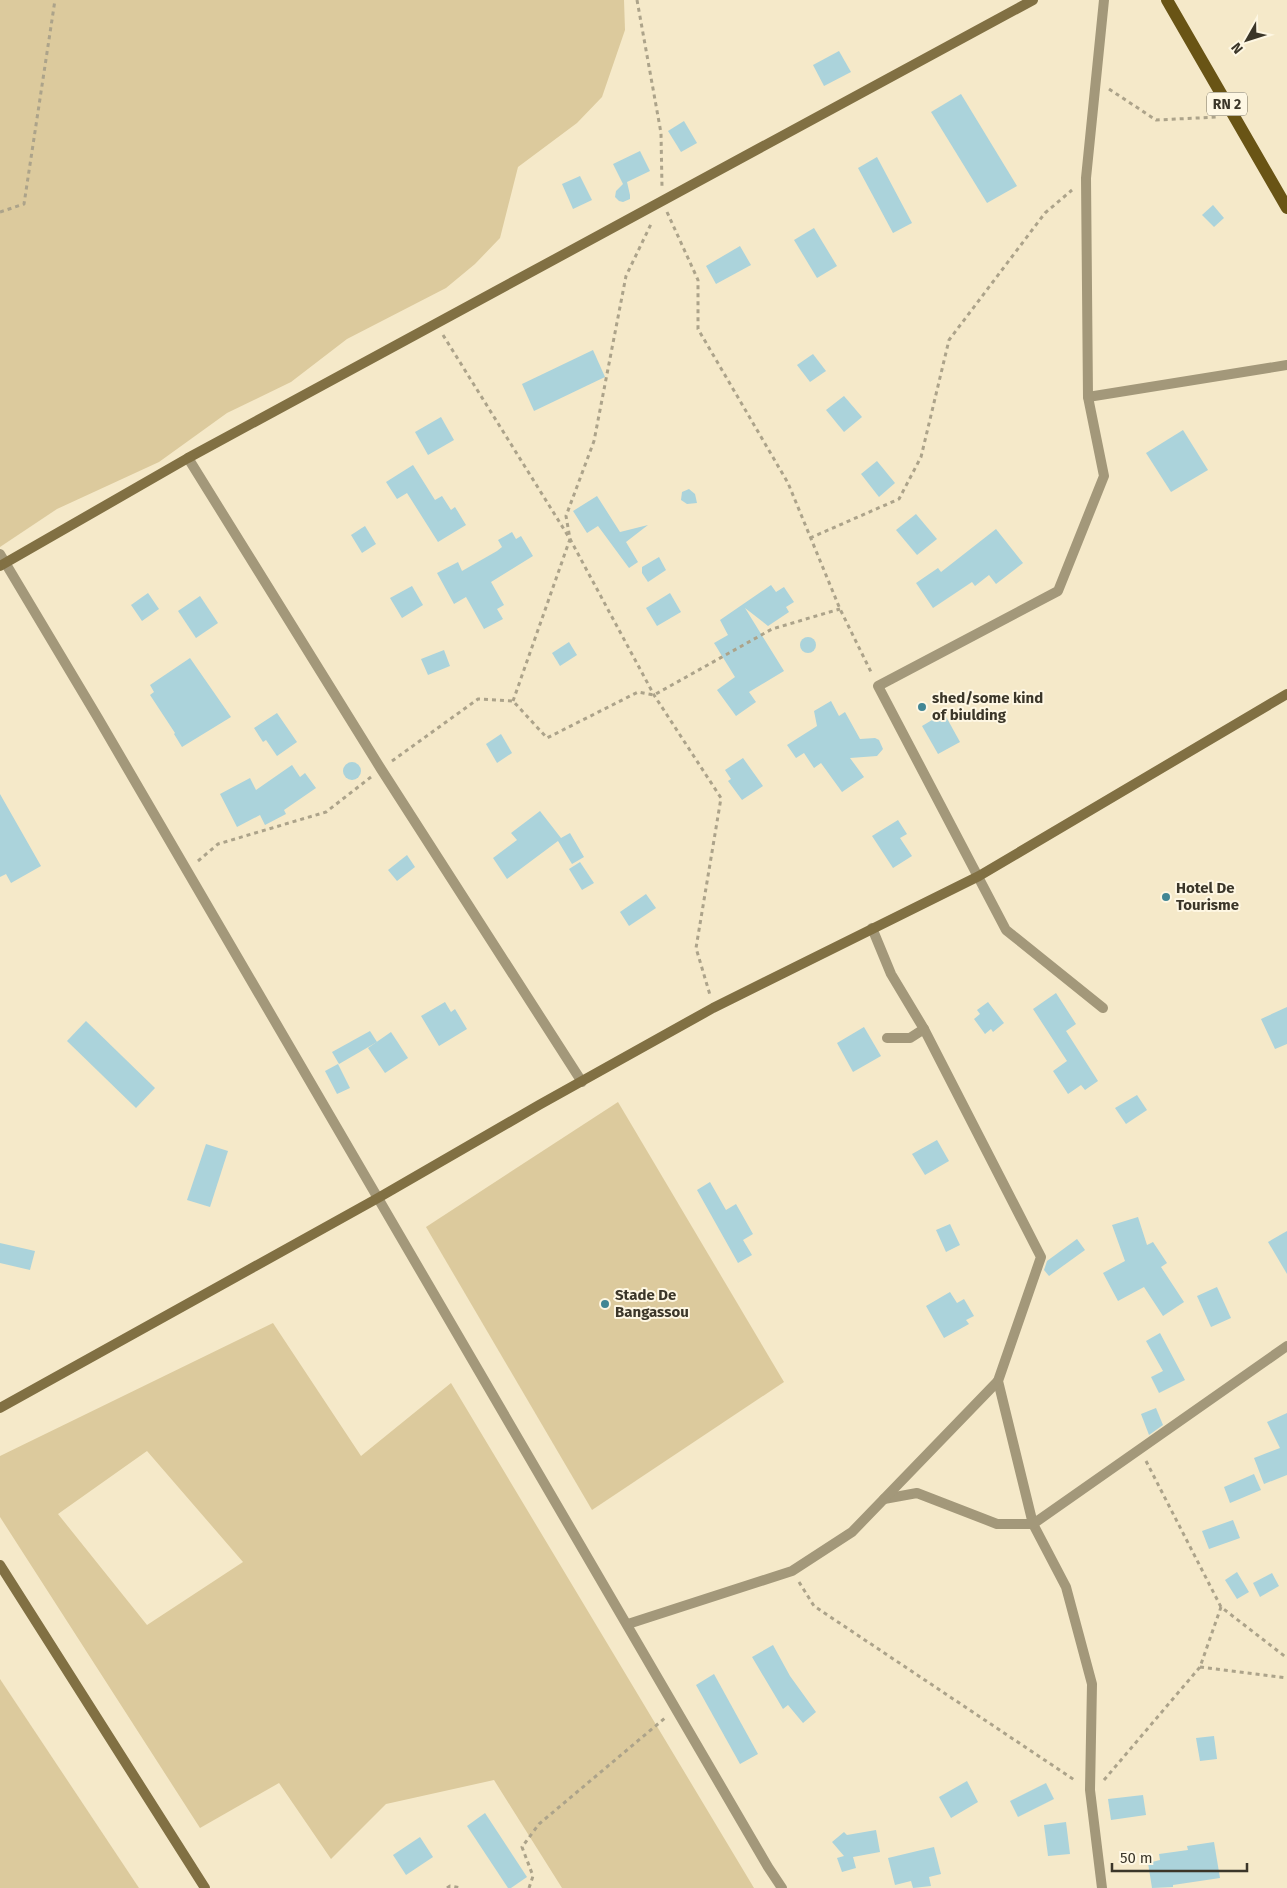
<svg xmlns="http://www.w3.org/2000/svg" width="1287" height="1888" font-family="'Fira Sans',sans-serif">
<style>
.green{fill:#dcca9d;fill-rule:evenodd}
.building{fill:#abd3db}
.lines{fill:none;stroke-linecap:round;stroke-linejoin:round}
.path{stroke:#aca38a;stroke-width:3;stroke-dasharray:4 4;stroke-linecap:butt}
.lane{stroke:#a3987a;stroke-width:10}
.street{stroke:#a3987a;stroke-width:10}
.secondary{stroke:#817043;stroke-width:10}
.primary{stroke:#695415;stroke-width:12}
.poi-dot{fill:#428694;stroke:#fef7e3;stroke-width:2}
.labels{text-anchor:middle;stroke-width:4;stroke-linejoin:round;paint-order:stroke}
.shield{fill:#fef7e3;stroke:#767061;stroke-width:1}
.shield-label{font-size:14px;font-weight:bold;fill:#3b3629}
.poi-label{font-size:15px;font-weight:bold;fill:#3b3629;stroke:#fef7e3;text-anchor:start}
</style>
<rect width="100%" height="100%" fill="#f5e9c9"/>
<!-- green -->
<g class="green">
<path d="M0,0H624L625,30L602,97L577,123L518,167L500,238L475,264L446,288L347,339L291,382L227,413L159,462L57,509L0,547Z"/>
<path d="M618,1102L784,1382L592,1510L426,1227Z"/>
<path d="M273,1323L361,1456L451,1383L754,1888H562L494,1780L386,1804L331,1859L279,1783L200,1828L0,1517V1456ZM147,1451L243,1562L147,1625L58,1514Z"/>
<path d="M0,1679L139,1888H0Z"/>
</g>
<!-- building -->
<g class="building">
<path d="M839,51L851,72L824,86L813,65Z"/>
<path d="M961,94L1017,186L987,203L931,112Z"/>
<path d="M684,121L697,143L681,152L668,131Z"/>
<path d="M640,151L650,171L627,182L630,195V199L623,202L619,201L615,197L616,191L623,184L613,164Z"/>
<path d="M877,157L912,223L893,233L858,168Z"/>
<path d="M580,176L592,200L573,209L562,184Z"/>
<path d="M1213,205L1224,218L1214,227L1202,215Z"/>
<path d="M814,228L837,266L817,278L794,240Z"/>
<path d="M740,246L751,265L716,284L706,266Z"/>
<path d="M593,350L605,377L534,411L522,384Z"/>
<path d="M813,354L826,371L810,382L797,365Z"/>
<path d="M844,396L862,417L844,432L826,410Z"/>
<path d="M441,417L454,440L428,455L415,432Z"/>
<path d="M1183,430L1208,470L1171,492L1146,453Z"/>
<path d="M877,461L895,483L879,497L861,474Z"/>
<path d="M413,465L435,500L442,496L451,510L455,507L466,525L438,542L407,493L397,499L386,482Z"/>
<path d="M689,489L695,494L697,503L687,504L681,500L682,492Z"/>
<path d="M597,496L620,532L648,525L626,542L638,562L629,568L598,526L587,533L573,511Z"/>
<path d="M916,514L937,539L917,555L896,530Z"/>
<path d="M365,526L376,544L362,553L351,535Z"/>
<path d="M996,529L1023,563L996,584L989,575L975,586L972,582L933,608L916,583L938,568L941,572Z"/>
<path d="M512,532L516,539L521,536L533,556L491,582L504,605L497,609L503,619L484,629L466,597L454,604L437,573L458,562L462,571L497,551L502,547L498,540Z"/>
<path d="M659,557L666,570L648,582L642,573V567Z"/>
<path d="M771,585L776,592L784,587L794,602L786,607L789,612L768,626L745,608L784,671L749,692L756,702L736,716L717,690L735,677L714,643L728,635L720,620Z"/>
<path d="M412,586L423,605L402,618L390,598Z"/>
<path d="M148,593L159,609L142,621L131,605Z"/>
<path d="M670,593L681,612L657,626L646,608Z"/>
<path d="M200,596L218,623L196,638L178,611Z"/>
<circle cx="808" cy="645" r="8"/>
<path d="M569,642L577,655L560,666L552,653Z"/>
<path d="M444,650L450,666L428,675L421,659Z"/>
<path d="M190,658L231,717L182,747L174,734L175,733L150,695L154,692L150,685Z"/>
<path d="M831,701L839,716L845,712L860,739L875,738L879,740L883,749L877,756L850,758L864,777L842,792L821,763L814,768L804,753L796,758L787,745L817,726L814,711Z"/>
<path d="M277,713L297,742L277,756L266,740L263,742L254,728Z"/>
<path d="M944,713L960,742L938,754L922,726Z"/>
<path d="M501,734L512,753L497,763L486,744Z"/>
<path d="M743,758L763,786L742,800L728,781L731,779L725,770Z"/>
<circle cx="352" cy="771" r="9"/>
<path d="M292,765L300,777L305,773L316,788L284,810L286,814L265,825L260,815L237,827L220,794L250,778L256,790Z"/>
<path d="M0,794L41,866L11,883L6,874L0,877Z"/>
<path d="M540,811L561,838L570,833L584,857L572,864L558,841L507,879L493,858L517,840L511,833Z"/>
<path d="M898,820L907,834L900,838L912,856L893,868L872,836Z"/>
<path d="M407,855L415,867L397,881L388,870Z"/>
<path d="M580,862L594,883L582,890L569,869Z"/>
<path d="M646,894L656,908L629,926L620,912Z"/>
<path d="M1056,993L1076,1024L1066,1031L1098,1081L1085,1090L1081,1085L1068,1094L1053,1071L1067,1061L1033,1009Z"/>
<path d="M445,1002L451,1012L455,1009L467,1029L439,1046L421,1016Z"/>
<path d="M988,1002L1004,1023L993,1032L991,1029L985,1034L974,1019L980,1014L977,1010Z"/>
<path d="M1287,1007V1044L1275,1049L1261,1019Z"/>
<path d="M86,1021L155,1088L136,1108L67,1041Z"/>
<path d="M864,1027L881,1056L853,1072L837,1043Z"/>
<path d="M370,1031L377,1042L339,1064L332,1052Z"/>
<path d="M391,1032L408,1058L385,1073L368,1048Z"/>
<path d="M338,1064L350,1088L337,1094L325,1071Z"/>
<path d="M1137,1095L1147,1110L1126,1124L1115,1108Z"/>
<path d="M937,1140L949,1161L925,1175L912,1154Z"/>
<path d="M206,1144L228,1151L210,1207L187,1200Z"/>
<path d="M710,1182L726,1210L736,1204L753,1234L743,1240L752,1255L738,1263L697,1190Z"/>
<path d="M1138,1217L1147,1245L1153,1242L1167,1263L1161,1267L1184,1302L1163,1316L1144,1287L1118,1301L1103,1273L1125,1261L1112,1225Z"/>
<path d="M950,1224L960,1245L946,1252L936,1230Z"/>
<path d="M1287,1231V1274L1268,1242Z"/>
<path d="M1077,1239L1085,1250L1049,1276L1044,1270L1047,1261Z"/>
<path d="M0,1243L35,1251L30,1270L0,1263Z"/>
<path d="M1217,1287L1231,1318L1211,1327L1197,1296Z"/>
<path d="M950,1292L957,1303L964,1299L974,1316L966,1320L969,1324L944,1338L926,1306Z"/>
<path d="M1160,1333L1185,1380L1159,1393L1151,1377L1163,1371L1146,1341Z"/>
<path d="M1156,1408L1163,1425L1149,1435L1141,1414Z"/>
<path d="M1287,1413V1475L1264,1484L1254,1458L1280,1448L1267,1422Z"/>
<path d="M1254,1474L1261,1490L1230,1503L1224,1487Z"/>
<path d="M1233,1520L1240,1538L1209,1549L1202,1531Z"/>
<path d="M1237,1572L1249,1592L1237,1599L1225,1580Z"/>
<path d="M1272,1573L1279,1586L1260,1597L1253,1583Z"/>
<path d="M773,1645L790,1676L816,1712L803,1723L788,1705L783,1709L752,1657Z"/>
<path d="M714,1674L758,1754L740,1764L696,1685Z"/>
<path d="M1214,1736L1217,1759L1200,1761L1196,1738Z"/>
<path d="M967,1781L978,1802L951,1818L939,1797Z"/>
<path d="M1046,1783L1054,1799L1018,1817L1010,1801Z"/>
<path d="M1143,1795L1146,1815L1111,1820L1108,1799Z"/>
<path d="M485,1813L527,1877L511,1888H508L467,1826Z"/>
<path d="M1066,1822L1070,1854L1048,1856L1044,1825Z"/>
<path d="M876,1830L880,1852L853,1857L856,1868L842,1872L837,1858L844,1856L832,1842L844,1832L847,1835Z"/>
<path d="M420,1837L433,1857L406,1875L393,1855Z"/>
<path d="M1214,1842L1220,1878L1173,1885V1887L1152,1888L1148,1863L1160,1860L1159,1854L1188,1850L1187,1846Z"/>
<path d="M934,1847L941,1874L929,1877L931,1886L913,1888L911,1881L895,1885L888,1858Z"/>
</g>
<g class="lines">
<!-- path -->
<g class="path">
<path d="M637,0L661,133L662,187"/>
<path d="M1109,89L1156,120L1218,117"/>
<path d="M0,212L24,204L55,0"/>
<path d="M667,212L698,280V329L788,483L840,609L872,674"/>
<path d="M443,335L570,539L654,695L721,798L696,948L710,995"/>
<path d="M810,538L899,499L921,457L949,340L1045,213L1072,190"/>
<path d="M513,701L570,539L566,516L594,441L626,276L652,222"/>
<path d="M392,761L478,699L513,701L547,738L638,692L654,695L772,629L840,609"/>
<path d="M198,861L218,844L326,812L371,777"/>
<path d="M1146,1461L1221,1607L1287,1658"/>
<path d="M799,1582L814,1606L1076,1781"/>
<path d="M1200,1667L1287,1678"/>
<path d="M1104,1780L1200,1667L1221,1607"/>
<path d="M447,1888L450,1886L461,1888"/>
<path d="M529,1888L533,1876L522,1847L539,1824L665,1718"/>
</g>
<!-- lane -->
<path class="lane" d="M887,1038H910L924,1029"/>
<!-- street -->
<g class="street">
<path d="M1088,397L1287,365"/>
<path d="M188,458L381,769L582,1082"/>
<path d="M0,554L98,718L768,1867L782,1888"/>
<path d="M872,928L891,974L924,1029L1041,1257L998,1381L1033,1524L1066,1587L1092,1684L1090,1790L1102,1888"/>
<path d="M1011,934L1103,1008L1006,930L878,686L1058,591L1104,476L1088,397L1086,178L1104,0"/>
<path d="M884,1499L917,1493L997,1524H1033L1287,1346"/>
<path d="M628,1624L792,1571L852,1532L998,1381"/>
</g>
<!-- secondary -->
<g class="secondary">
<path d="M0,566L188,458L1033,0"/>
<path d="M0,1408L378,1198L539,1105L713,1008L979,876L1287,694"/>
<path d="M0,1565L205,1888"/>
</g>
<!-- primary -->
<path class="primary" d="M1167,0L1287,208"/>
</g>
<!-- markers -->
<g class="poi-dot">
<circle cx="922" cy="707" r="5"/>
<circle cx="1166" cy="897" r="5"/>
<circle cx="605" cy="1304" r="5"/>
</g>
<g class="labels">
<!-- shield labels -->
<rect class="shield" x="1207" y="92.5" width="40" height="23" rx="4"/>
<g class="shield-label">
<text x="1227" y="109">RN 2</text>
</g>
<!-- poi labels -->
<g class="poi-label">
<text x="932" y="703">shed/some kind<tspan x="932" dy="17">of biulding</tspan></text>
<text x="1176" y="893">Hotel De<tspan x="1176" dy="17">Tourisme</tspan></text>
<text x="615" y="1300">Stade De<tspan x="615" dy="17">Bangassou</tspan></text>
</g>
</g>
<!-- north arrow -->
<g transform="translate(1247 40) rotate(231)" stroke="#fef7e3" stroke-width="4" paint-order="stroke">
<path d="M0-4L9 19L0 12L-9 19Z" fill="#3b3629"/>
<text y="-8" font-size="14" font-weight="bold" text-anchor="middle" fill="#3b3629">N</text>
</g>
<!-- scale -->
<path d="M1112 1863v8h135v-8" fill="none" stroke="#3b3629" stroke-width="2.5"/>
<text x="1120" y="1863" font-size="15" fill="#3b3629" stroke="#fef7e3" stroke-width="4" paint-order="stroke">50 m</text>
</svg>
